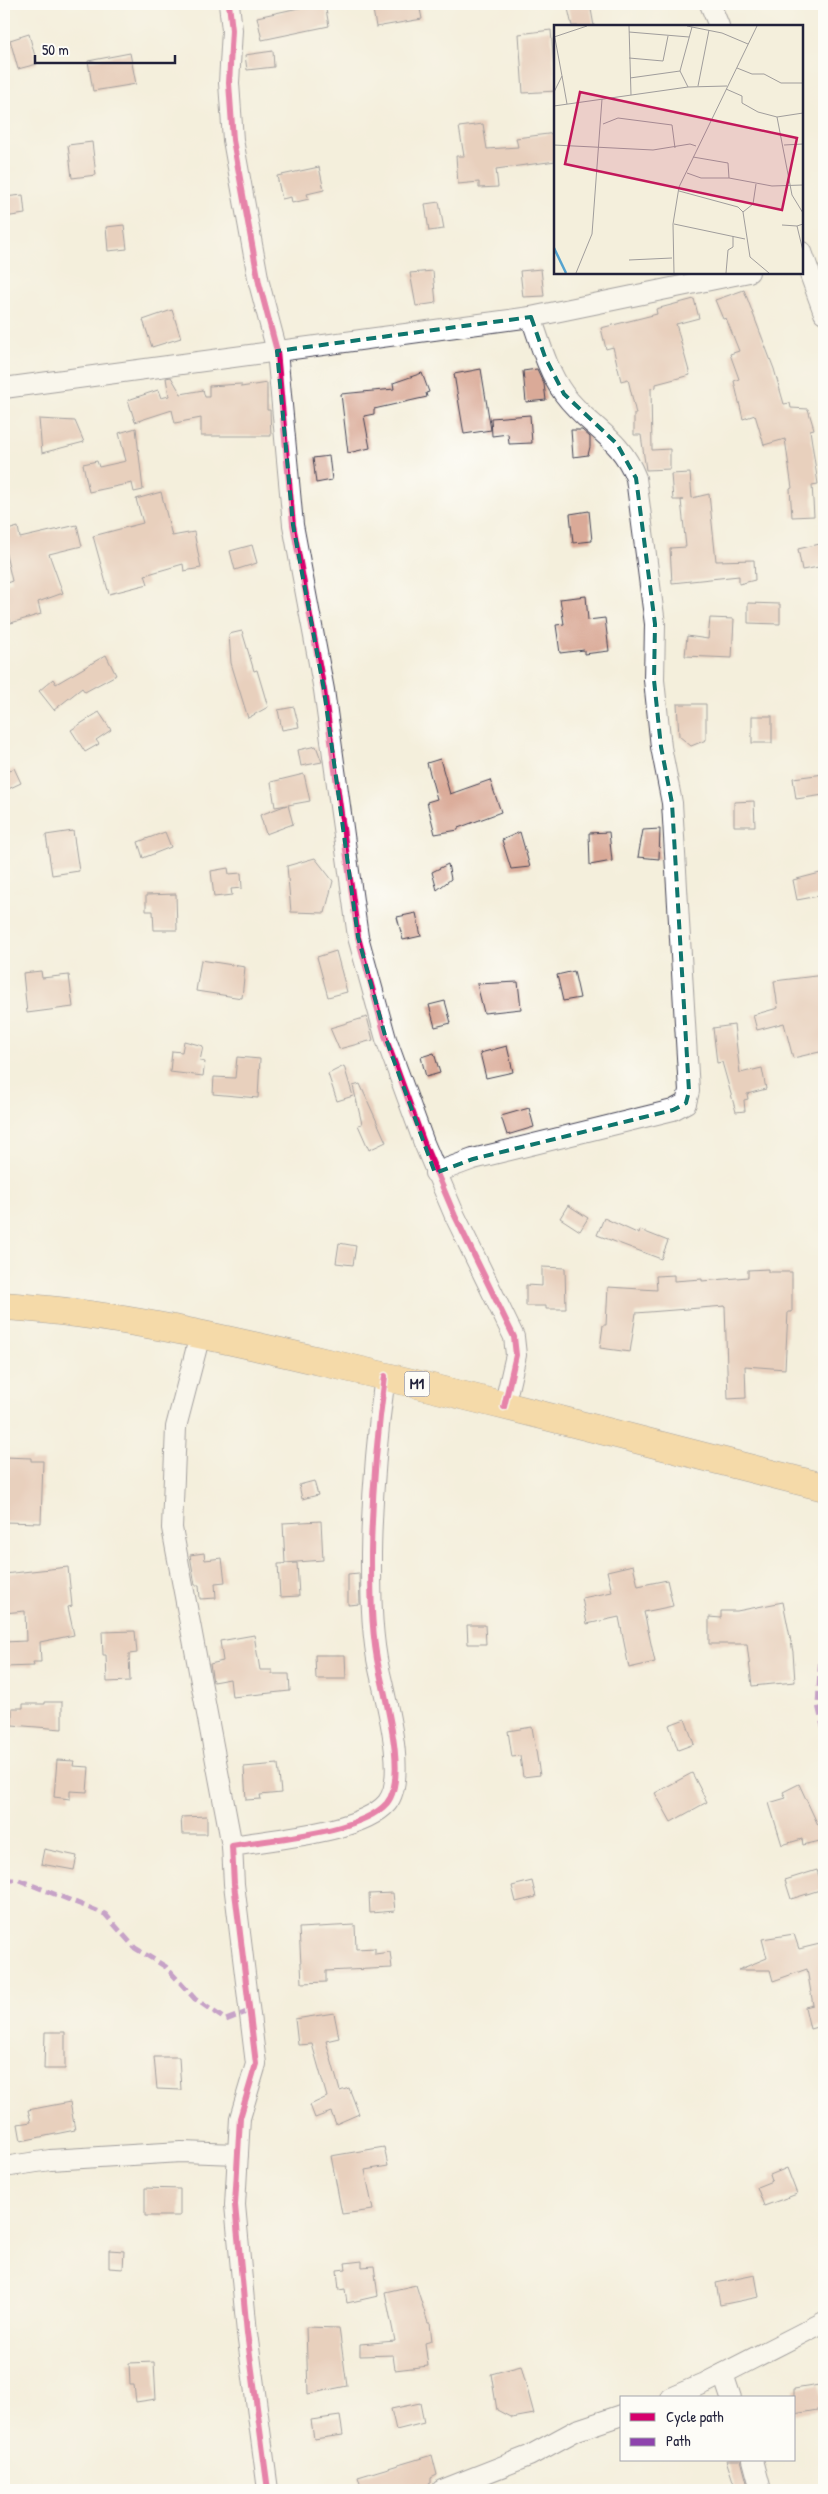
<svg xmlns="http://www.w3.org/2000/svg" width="828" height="2494" font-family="'Patrick Hand',sans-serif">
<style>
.building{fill:#daaa98}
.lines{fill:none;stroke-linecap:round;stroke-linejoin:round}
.minor-casing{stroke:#424153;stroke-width:22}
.highway-casing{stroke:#424153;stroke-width:29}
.minor{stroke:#fff;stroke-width:20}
.highway{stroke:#f6c06b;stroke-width:28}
.quiet{stroke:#8e44ad;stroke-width:5;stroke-dasharray:10 5;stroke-linecap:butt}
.cycleway-casing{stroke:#fdfcf7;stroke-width:9}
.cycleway{stroke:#d6006c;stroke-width:6}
.marked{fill:none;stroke:#0f766e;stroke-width:4;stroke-dasharray:10 6;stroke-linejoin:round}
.labels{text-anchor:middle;stroke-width:4;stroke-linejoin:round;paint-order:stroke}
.shield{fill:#fdfcf7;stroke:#646373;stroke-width:1}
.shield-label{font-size:15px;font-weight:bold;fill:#22223b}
.inset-river{fill:none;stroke:#55a3cf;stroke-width:2.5}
.inset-road{fill:none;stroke:#a09d9c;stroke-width:1}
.view{fill:#c2185b;fill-opacity:0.15;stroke:#c2185b;stroke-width:2.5}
.inset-edge{fill:none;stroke:#22223b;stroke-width:2.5}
</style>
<rect width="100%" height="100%" fill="#fdfcf7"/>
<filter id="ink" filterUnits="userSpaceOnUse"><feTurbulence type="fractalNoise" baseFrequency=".02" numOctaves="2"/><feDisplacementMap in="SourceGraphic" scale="10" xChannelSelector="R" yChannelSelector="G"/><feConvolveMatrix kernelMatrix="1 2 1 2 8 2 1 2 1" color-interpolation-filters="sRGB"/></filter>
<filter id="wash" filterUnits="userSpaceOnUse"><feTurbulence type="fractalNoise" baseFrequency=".0096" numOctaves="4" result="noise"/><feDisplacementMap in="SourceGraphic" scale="20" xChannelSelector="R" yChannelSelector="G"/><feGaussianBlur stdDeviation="1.12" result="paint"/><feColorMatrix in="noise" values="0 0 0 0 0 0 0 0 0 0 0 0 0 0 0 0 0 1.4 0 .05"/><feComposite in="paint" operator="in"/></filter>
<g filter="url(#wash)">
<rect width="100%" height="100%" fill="#f4efdc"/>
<g id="blocks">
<!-- building -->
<g class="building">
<path d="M308,4H325L329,26L262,40L257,17L308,6Z"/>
<path d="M372,4H419L422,19L376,27Z"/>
<path d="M567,4H590L594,26H572Z"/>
<path d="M551,30L556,91L523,93L519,34Z"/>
<path d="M29,34L37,64L18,69L10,40Z"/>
<path d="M273,51L274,67L247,70L245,55Z"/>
<path d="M130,53L136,84L93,91L88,61Z"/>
<path d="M483,124L487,149L518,147L516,138L556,133V161L496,169L498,187L479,188V182L458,184L456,156H464L459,127Z"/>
<path d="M92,142L96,175L72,178L68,145Z"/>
<path d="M319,167L324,190L307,194L309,199L292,203L291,197L282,199L277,176Z"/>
<path d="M23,195L25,214L4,217V197Z"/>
<path d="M439,202L444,229L429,231L425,204Z"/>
<path d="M124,225L127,249L108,251L106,227Z"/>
<path d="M541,269L544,296L523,297L520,271Z"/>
<path d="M433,271L436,303L416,306L410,273Z"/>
<path d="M744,290L774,369L784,404L790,403L791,408L808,409L814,429L810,430L818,484L812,485L814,516L792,517L790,489L792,488L785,439L764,445L755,415L743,419L734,381L739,379L730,354L739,351L726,318L723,319L715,300Z"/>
<path d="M694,299L699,318L676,324L690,375L656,384V387L651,388L652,450L670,449V469L646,470L641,435H634V414H636L628,379L621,381L613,347L606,349L601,328L657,314L656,309Z"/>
<path d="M172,310L181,338L152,347L143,320Z"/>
<path d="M481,369L491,430L464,434L454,374Z"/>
<path d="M537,369L544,384L546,400L526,402L523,371Z"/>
<path d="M422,373L429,392L426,393L427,397L374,409V414L364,416L370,448L348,453L341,394L394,389L393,383Z"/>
<path d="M171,377L181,394L203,390L205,397H209V386L241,384V387L267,383V410H270L271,436H201V418L175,423L172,410L135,422L128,400L158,390L161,398L169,396L166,378Z"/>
<path d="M530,415L532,443L509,444L508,434L492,436L491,418Z"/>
<path d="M39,419L75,421L84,442L42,453Z"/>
<path d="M136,428L143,490L134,492L132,483L89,492L83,464L97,461L99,467L126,461L119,433Z"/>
<path d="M571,430H582L590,437V447L588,455L573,457Z"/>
<path d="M329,456L332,480L316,483L313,458Z"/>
<path d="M690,473L692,498L709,494L716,561L754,560L755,580L739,584V576L672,583L670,548L686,547L681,500H684H673L671,474Z"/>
<path d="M161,492L172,536L194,532L201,568L184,571L183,564L145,575L148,584L109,594L93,536L143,523L136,499Z"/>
<path d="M589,511L592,541L573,543L570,514Z"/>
<path d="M77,525L82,546L49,554L63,593L38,602L41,614L11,623L4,600V584L12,581L4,546V531L18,527L20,538Z"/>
<path d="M824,543V566L802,570L798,549Z"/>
<path d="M252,545L257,563L235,570L230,551Z"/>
<path d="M586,596L588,620L605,618L609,651L584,654V650L560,653L556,625L564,624L560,599Z"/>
<path d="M748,603L780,604V624L748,623Z"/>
<path d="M710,618L734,619L732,658L685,656L687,636L708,639Z"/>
<path d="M242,631L254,671L257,670L268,707L248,718L231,663L229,634Z"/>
<path d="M106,655L116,675L85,692L82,688L54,710L39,691L53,679L56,684Z"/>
<path d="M677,704H706V740L691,746L679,736Z"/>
<path d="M294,707L299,727L282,730L278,710Z"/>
<path d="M99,712L111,730L96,740L99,744L85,752L71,730Z"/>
<rect x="752" y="716" width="20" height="27"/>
<path d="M316,746L322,762L301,766L298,750Z"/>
<path d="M440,759L450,794L490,780L501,812L458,828V830L435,834L427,802L437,799L427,763Z"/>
<path d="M14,768L21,783L4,791V775Z"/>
<path d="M304,774L310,801L288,805L293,824L266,834L260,815L287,805L275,807L271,782Z"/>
<path d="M824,774V795L796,799L793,778Z"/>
<path d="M754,801L755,826H734V802Z"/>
<path d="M660,829L659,859L638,857L643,830Z"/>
<path d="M73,831L79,871L52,875L46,835Z"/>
<path d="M165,832L171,847L143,858L138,842Z"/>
<path d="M520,832L530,867L511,869L502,840Z"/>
<path d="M609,832L612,861L590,865L589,833Z"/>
<path d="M315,858L333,881L325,913L291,912L287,866Z"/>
<path d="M448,864L451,879L437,890L432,872Z"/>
<path d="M228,868L229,874L241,873L242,888L231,889L232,895L214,897L211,871Z"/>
<path d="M824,872V895L797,900L793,880Z"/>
<path d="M176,894L177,930H154L153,911H146V895Z"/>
<path d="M416,913L421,936L403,940L397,917Z"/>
<path d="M336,951L347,992L328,997L317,957Z"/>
<path d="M201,960L245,967L242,998L196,991Z"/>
<path d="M41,971L42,978L69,975L73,1007L27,1013L23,973Z"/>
<path d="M574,971L580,998L563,1001L557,975Z"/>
<path d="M824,975V1051L793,1058L784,1023L757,1030L753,1015L778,1008L774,981Z"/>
<path d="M518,982L521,1009L484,1013L477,984Z"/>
<path d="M445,1001L451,1023L435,1027L429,1005Z"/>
<path d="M367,1017L373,1040L339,1049L330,1028Z"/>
<path d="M734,1025L740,1073L762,1068L766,1089L747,1094L748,1099L744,1100L745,1111L736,1112L722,1062L717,1063L713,1028Z"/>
<path d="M184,1041L203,1046L200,1061L205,1062L203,1076L170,1072L172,1051L182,1052Z"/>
<path d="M507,1046L513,1072L486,1078L480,1053Z"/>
<path d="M434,1053L440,1073L426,1077L421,1057Z"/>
<path d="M237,1057L260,1059L258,1098L213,1094L214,1077L235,1078Z"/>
<path d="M344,1066L353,1096L337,1101L328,1074Z"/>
<path d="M360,1084L386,1142L369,1150L358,1125L362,1124L353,1086Z"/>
<path d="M529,1108L534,1127L507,1135L501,1116Z"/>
<path d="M568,1205L588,1218L580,1231L560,1218Z"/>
<path d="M604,1218L639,1234L640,1230L668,1241L661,1259L597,1235Z"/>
<path d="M339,1243L356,1246L353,1265L336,1263Z"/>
<path d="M542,1267L565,1268L566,1309H546V1306H526V1285L542,1286Z"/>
<path d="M768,1269V1272H792V1312H788L785,1369L745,1366L746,1398L728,1399L725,1306L636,1313L630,1352L600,1348L603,1325H606L608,1287L657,1290L656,1276L674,1275V1281L702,1279V1281L748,1277V1270Z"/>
<path d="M4,1457L31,1458V1461H43L41,1523L4,1522Z"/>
<path d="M314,1481L318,1495L302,1499L299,1485Z"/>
<path d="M321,1521L323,1560L285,1563L283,1523Z"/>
<path d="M204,1553L205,1560L222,1558L225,1582L215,1583L216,1598L200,1599L199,1585H195L190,1555Z"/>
<path d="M297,1563L299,1596L280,1597L278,1564Z"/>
<path d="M633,1565L638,1586L667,1580L673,1606L644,1612L655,1662L629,1668L619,1617L587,1624L582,1598L612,1592L607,1571Z"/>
<path d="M68,1567L72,1606L68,1607L74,1635L40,1642L41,1662H33L34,1666L4,1667V1642L26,1641L25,1611L4,1613V1574Z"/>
<path d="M359,1573L360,1604L348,1605V1574Z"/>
<path d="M783,1602L793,1652L795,1682L752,1686L747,1644H709V1617L721,1618V1611H737Z"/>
<path d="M467,1625H485L486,1644H468Z"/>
<path d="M135,1631L137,1653L129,1654L130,1681L107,1682L106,1655H103L102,1632Z"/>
<path d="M254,1635L260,1670H272V1674H289L290,1691L232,1697L230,1679L213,1682L210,1664L223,1661L220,1641Z"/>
<path d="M315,1655H345L346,1679H316Z"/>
<path d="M45,1702H62V1729L12,1725V1708H23V1704H45Z"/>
<path d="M685,1719L694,1744L678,1750L669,1725Z"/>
<path d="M532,1727L540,1775L523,1777L520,1756L512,1757L508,1731Z"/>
<path d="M57,1760L74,1761L73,1766L89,1767L87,1792L70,1791V1799L54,1797Z"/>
<path d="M278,1764L281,1793L260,1795L261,1799L246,1800L244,1767Z"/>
<path d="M692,1773L707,1802L671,1822L655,1793Z"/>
<path d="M799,1784L818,1825L821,1824L824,1840L803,1845L802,1839L782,1845L769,1803L786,1798L783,1792Z"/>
<path d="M207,1816V1834H182L181,1817Z"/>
<path d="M44,1849L77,1856L74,1870L41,1864Z"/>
<path d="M817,1870L823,1889L791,1899L785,1880Z"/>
<path d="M532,1881L536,1897L516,1902L512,1886Z"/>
<path d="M393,1893L395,1911L370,1913L369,1894Z"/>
<path d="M355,1925L356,1949L375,1948V1954L390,1952L392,1968L326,1971V1982L302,1983L299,1928Z"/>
<path d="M794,1934L799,1949L824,1943V2025L810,2029L805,2007L813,2005L807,1969L773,1981L770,1970H738L767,1958L762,1939Z"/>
<path d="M334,2013L339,2038L326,2041L340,2091L349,2088L359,2114L336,2124L331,2112L315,2118L310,2105L327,2097L312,2044L298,2045L295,2019Z"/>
<path d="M45,2032H65V2069H44Z"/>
<path d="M154,2057H179L181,2090L157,2089Z"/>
<path d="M70,2102L75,2130L21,2141L18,2124L31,2122L28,2110Z"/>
<path d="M384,2147L388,2166L365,2170L373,2210L342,2214L331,2156Z"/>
<path d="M787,2168L797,2194L764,2206L757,2187L772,2181L770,2175Z"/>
<path d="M145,2188L180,2189V2216H145Z"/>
<path d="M109,2250L124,2251L123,2269L109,2268Z"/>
<path d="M362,2261V2267L374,2266L378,2296L347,2303L345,2289L339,2290L337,2270L346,2269L345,2263Z"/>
<path d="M755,2275L759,2297L720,2305L716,2283Z"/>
<path d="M416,2285L428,2323H430L432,2341L425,2343L428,2366L395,2370L393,2355L360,2356V2344L395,2341L385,2292Z"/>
<path d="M306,2327L339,2328L347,2386L308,2394Z"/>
<path d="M154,2362L156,2399L136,2402L134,2385H130L129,2363Z"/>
<path d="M521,2366L534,2414L512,2418L497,2410L491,2374Z"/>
<path d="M819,2385L823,2409L794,2414V2389Z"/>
<path d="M420,2403L424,2423L396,2430L391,2409Z"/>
<path d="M340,2416L343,2435L314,2439L311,2420Z"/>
<path d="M432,2455L437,2475L431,2478V2483L420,2488L417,2483L390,2490H362L358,2477Z"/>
<path d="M726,2460H741L749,2490H736Z"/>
</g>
</g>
</g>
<g filter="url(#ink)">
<use href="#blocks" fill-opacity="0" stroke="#424153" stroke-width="1"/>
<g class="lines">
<!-- minor casing -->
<g class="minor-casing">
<g id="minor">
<path d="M229,4L232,30L229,83L233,140L259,283L277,351L293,525L324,690L358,937L386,1039L424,1143L455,1216L514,1337L516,1355L504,1407"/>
<path d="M710,4L719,26"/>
<path d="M802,252L824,313"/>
<path d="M4,388L531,317L749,272"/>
<path d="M435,1173L473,1159L673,1110L686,1103L689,1091L672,803L661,747L654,680L655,624L636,478C620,436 589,428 564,394C548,372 540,343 531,317"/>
<path d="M200,1335L176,1427L172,1528L232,1846"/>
<path d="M4,2167L50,2160L181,2152L238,2154"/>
<path d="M723,2374L731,2398"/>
<path d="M670,2398L705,2383L824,2322"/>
<path d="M753,2460L761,2490"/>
<path d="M268,2490L247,2333L235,2205L240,2118L256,2064L234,1884L232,1846C271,1839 361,1833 387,1803C409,1776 383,1692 377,1659C371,1624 371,1589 371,1553C372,1493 377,1435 385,1376"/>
<path d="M442,2490L529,2456L577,2430L622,2415"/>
</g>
</g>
<!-- highway casing -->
<g class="highway-casing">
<path id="highway" d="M4,1306C113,1313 222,1338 328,1363C494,1401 659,1446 824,1487"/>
</g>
<!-- minor -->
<use href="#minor" class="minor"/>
<!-- highway -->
<use href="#highway" class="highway"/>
<!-- quiet -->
<g class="quiet">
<path d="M824,1602L818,1705L824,1731"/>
<path d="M4,1880H19L105,1914L135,1948L166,1967L195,1999L226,2020L249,2011"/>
</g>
<!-- cycleway casing -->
<g class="cycleway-casing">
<g id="cycleway">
<path d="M229,4L232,30L229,83L233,140L259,283L277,351L293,525L324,690L358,937L386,1039L424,1143L455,1216L514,1337L516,1355L504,1407"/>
<path d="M268,2490L247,2333L235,2205L240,2118L256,2064L234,1884L232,1846C271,1839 361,1833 387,1803C409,1776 383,1692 377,1659C371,1624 371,1589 371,1553C372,1493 377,1435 385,1376"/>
</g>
</g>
<!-- cycleway -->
<use href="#cycleway" class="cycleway"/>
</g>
</g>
<!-- marked area -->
<path d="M0 0H828V2494H0ZM531,317L545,357L564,394L617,444L636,478L655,624L654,680L661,747L672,803L689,1091L686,1103L673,1110L473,1159L435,1173L386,1039L358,937L324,690L293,525L277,351Z" fill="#f4efdc" fill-opacity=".55" fill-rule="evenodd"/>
<path class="marked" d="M531,317L545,357L564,394L617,444L636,478L655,624L654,680L661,747L672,803L689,1091L686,1103L673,1110L473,1159L435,1173L386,1039L358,937L324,690L293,525L277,351Z"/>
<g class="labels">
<!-- shield labels -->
<rect class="shield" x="404.5" y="1371.5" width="25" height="25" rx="4"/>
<g class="shield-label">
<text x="417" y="1389">M1</text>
</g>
</g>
<!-- overview -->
<g transform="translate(554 25)">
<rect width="249" height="249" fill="#f4efdc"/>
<path class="inset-river" d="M0,223L12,248"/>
<path class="inset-road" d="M75,1L77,70M133,1L168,8L194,19M75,7L135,12M0,8L8,51L0,67M0,12L33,1M75,33L109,36L114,11M183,43L198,49H210L227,58H249M8,51L13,79M76,53L126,46M144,61L155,5M134,62L126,46L138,2M172,64L188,71V78L204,87L223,92L238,170L249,188M0,81L134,62L173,61M223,92L249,88M49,99L64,93L118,100L121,123M0,120L99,125L136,119L142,121M230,120L249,119M139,132L174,138L175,153L218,161L249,160M133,148L147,153H175M125,166L184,182L189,187L199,179L202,159M189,187L196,232L215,248M120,199L191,214M249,199L243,201L249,226M228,200L243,201M75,235L118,233M22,248L38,209L48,74M120,248L119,199L125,162L203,1M172,248L174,225L179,222V211"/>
<path class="view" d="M26,67L243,113L228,185L11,139Z"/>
<rect width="249" height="249" class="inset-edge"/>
</g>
<!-- margin -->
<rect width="828" height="2494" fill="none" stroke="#fdfcf7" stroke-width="20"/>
<!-- legend -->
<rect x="620" y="2396" width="175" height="65" fill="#fdfcf7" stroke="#a5a5ac"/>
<rect x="630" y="2413" width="25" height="8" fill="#d6006c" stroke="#a5a5ac"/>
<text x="666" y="2422" font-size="15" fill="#22223b">Cycle path</text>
<rect x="630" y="2438" width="25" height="8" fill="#8e44ad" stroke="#a5a5ac"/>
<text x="666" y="2446" font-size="15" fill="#22223b">Path</text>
<!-- scale -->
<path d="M35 55v8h140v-8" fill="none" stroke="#22223b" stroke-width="2.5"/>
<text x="42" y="55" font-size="15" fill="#22223b" stroke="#fdfcf7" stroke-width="4" paint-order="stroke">50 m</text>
</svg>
